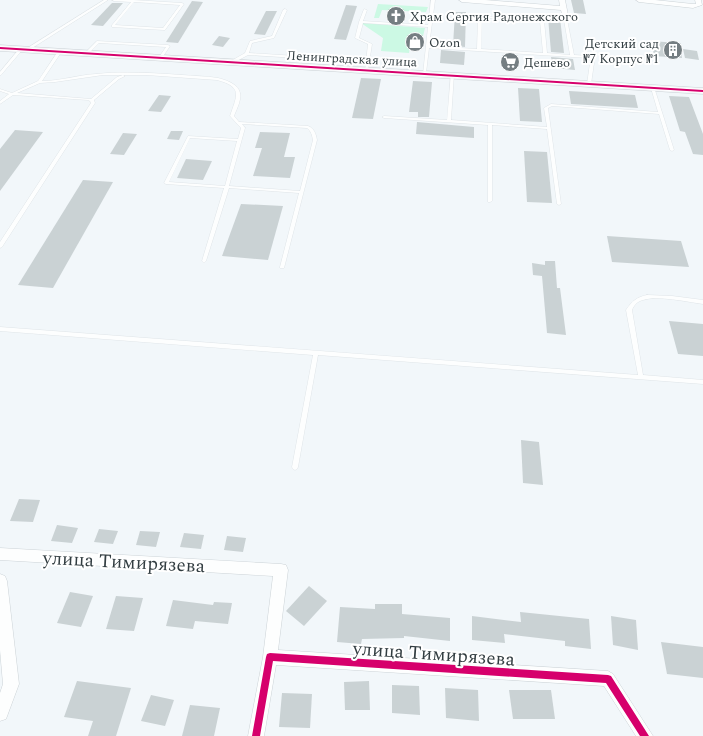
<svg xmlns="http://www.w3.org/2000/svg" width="703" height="736" font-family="Spectral,serif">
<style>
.green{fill:#ccf9e4}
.building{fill:#cad2d4}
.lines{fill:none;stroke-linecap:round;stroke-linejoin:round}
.lane-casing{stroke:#ccd3d7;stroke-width:0.5}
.street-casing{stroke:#ccd3d7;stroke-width:1}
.secondary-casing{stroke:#ccd3d7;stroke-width:1}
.lane{fill:#fdfefe;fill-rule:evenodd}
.street{fill:#fdfefe;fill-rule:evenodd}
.secondary{fill:#f4f6f8;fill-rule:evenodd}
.cycleway-casing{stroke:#fff;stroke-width:2}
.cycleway{fill:#d6006c;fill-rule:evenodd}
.labels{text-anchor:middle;stroke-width:4;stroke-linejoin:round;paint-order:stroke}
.far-poi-label{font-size:13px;fill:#323d41;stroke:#fff;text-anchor:start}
.far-street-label{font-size:13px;fill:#323d41;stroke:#fff}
.near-street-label{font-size:19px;fill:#323d41;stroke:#fff}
</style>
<rect width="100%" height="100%" fill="#f2f7fa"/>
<!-- green -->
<g class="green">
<path d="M378,4L428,7L426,12L382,10L379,18H374Z"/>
<path d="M361,23L425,28L422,40H411L409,53L381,51L383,38Z"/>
</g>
<!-- building -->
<g class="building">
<path d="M571,0H583L586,14L574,13Z"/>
<path d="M192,1L203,2L178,43L166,42Z"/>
<path d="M112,3H123L103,26L91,25Z"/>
<path d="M346,5L357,6L346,40L334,39Z"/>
<path d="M266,11H277L265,35L254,34Z"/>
<path d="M455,12H466L465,47L453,46Z"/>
<path d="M548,17L560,18L564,53L551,52Z"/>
<path d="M219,36L230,38L223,47L212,45Z"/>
<path d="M651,41L679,43L682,58L654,56Z"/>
<path d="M683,49L697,51L699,60L685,58Z"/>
<path d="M441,50L465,52L464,65L440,63Z"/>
<path d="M551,57L573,59L575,70L553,68Z"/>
<path d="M361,78L381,79L373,119L352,118Z"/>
<path d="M413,81L432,82L429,117H418V112H409Z"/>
<path d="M518,88L539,89L542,122L520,121Z"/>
<path d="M569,91L635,95L638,108L571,104Z"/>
<path d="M159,95L171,96L161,112L148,111Z"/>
<path d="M669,96L689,97L703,134V155L693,154L685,132L680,131Z"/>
<path d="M417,122L474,127V138L416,134Z"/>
<path d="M15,130L43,132L0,191V149Z"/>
<path d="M171,131H183L179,140L167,139Z"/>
<path d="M260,132L290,133L284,157H295L290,178L253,176L262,148H255Z"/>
<path d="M123,133L137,134L124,155L110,154Z"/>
<path d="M524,151L547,152L552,203L527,202Z"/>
<path d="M186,159L212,161L203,180L177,178Z"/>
<path d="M83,180L113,182L53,288L18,285Z"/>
<path d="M241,204L283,206L268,260L222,256Z"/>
<path d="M607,236L681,241L689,267L612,262Z"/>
<path d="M545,261H555L557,288H560L566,335L547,333L542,276L533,275L532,263L545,265Z"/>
<path d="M669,321L703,324V356L678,354Z"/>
<path d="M521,440L539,442L543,485L523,483Z"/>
<path d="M19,499L40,500L33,522L10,521Z"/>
<path d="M57,525L78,528L72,543L51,541Z"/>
<path d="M99,529L118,531L113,544L94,542Z"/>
<path d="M140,531L160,532L156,547L136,545Z"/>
<path d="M184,533L204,535L201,549L180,547Z"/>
<path d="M227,536L246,538L243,552L224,550Z"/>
<path d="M309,586L327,601L304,626L286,611Z"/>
<path d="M70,592L93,596L81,627L57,623Z"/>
<path d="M116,596L143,598L134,631L106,629Z"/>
<path d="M173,600L213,605L214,602L232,603L228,624L195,621L193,629L166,626Z"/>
<path d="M375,604H402V614L450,618V641L404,636V638L362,639L361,644L337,642L340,607L375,609Z"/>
<path d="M520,612L589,619L591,649L565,646V641L504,634L505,643L472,640V616L521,622Z"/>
<path d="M611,616L636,620L638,650L613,645Z"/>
<path d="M661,642L703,647V678L667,674Z"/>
<path d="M77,681L131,688L116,736H88L93,721L64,717Z"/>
<path d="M369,681L370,710H345L344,682Z"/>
<path d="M392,685L419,686L420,715L392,713Z"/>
<path d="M445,688L478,690L479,721L446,718Z"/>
<path d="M509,690H551L555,719H513Z"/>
<path d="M282,693L312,694L310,728L279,727Z"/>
<path d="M151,695L174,700L165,726L141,721Z"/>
<path d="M190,705L220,708L214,736H182Z"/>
</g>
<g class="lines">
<!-- lane casing -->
<g class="lane-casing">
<g id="lane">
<path d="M104,0H108L29,50L26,49Z"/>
<path d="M112,0H133L182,3L184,4L165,30H164L112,27V25L131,2L114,1ZM134,2L180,5L163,28L115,25Z"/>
<path d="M431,0H435L429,46L477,49L478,17L480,16L542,19L544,20L547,53L570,55L564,20L567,19L574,55L591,56L593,57L594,63L591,84L589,85L587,84L590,63L589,58L429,48L426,73L423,74L428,27L363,23L359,38L372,44L368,70L365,71L368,44L355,38L359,22L364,9L367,10L363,21L428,25ZM482,18L540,21L543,53L481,49Z"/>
<path d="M285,9L287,10L274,38L252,43L249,53L312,57L314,58L313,59L248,55L233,63H231V61L245,53L250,41L272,36L283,10Z"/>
<path d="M97,41L168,45L170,46L162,58H161L159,57L166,47L99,43L88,54H86V52Z"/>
<path d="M20,48L23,49L1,75H0V72Z"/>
<path d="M59,50L62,51L42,81C60,81 78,75 96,74C124,71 153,73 182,75C193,76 206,76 218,78C226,80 235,83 239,90C243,98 237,108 234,116L239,122L308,126C314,128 316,134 317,140L284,268H280V267L299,193L229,188L206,261L204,263L202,261L224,188L166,184L164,183L188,136L238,139L241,128L230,116C237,95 243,87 217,80L146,75H103L55,82L40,83L17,93L91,99L117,77L123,75L125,76L119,79L94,100L95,103L2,247L0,248V242L91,103L90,101L88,100L13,95L0,104V101L9,94L0,91V89L12,93L38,81ZM242,124L307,128C311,131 312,135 313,140L300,191L229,186L245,128ZM190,138L237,141L225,186L169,182Z"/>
<path d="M451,73L454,74L451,120L547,127L544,108L551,104L658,112L651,88L654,87L674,150L672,151L670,150L659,114L552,106L548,108L561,204L559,205L557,204L547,129L492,125V201L490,202H488V125L384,118L382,117L384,116L447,120Z"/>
<path d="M647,295L672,296L703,300V304C688,302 657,295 643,300C638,301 634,305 632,310L643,375L703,380V384L318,355L298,467L297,469L295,470L293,469L292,467L313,355L0,331V327L638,375L626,310C632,301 637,297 647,295Z"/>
</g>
</g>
<!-- street casing -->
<g class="street-casing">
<g id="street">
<path d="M459,0H485L560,6L559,0H565L569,20L564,21L561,10L462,2Z"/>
<path d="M636,0H655L693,4H696L695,0H701L702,5L693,8L639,2Z"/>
<path d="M0,548L281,564L286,565L288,570L278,650L608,671L613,674L653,736H636L604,686L276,665L264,736H248L263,657L273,576L0,560Z"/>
<path d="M0,574L5,576L7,581L19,684L6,719L0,721V693L3,684L0,650Z"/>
</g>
</g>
<!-- secondary casing -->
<g class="secondary-casing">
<path id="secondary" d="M0,45L703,88V94L0,51Z"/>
</g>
<!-- lane -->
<use href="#lane" class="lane"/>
<!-- street -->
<use href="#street" class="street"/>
<!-- secondary -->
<use href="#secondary" class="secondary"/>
<!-- cycleway casing -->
<g class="cycleway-casing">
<g id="cycleway">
<path d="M0,47L703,90V92L0,49Z"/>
<path d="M270,653L608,675L611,676L649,736H640L606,683L273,661L260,736H252L266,657L267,654Z"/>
</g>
</g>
<!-- cycleway -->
<use href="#cycleway" class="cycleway"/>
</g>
<!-- icons -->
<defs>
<g id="church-disc" transform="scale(1)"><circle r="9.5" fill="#757e82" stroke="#fff"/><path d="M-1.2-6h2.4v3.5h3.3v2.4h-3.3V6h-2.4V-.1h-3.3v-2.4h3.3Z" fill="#fff"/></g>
<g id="shop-disc" transform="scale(1)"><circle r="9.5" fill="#757e82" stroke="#fff"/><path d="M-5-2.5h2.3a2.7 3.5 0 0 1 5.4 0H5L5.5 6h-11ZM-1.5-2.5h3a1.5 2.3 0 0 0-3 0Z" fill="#fff"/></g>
<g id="building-disc" transform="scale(1)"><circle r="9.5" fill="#757e82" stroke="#fff"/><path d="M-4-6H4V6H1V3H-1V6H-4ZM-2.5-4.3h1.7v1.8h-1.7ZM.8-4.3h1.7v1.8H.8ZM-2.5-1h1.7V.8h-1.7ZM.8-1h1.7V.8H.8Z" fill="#fff"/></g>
<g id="supermarket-disc" transform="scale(1)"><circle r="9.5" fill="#757e82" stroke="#fff"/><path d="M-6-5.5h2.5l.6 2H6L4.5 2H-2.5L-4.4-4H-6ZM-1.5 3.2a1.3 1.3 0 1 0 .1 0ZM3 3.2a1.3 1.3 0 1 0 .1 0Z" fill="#fff"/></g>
</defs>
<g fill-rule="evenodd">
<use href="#church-disc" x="396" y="16"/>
<use href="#shop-disc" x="415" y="42"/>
<use href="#building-disc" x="673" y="50"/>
<use href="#supermarket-disc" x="510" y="62"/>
</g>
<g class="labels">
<!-- far-poi labels -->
<g class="far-poi-label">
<text x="410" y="21">Храм Сергия Радонежского</text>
<text x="429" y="47">Ozon</text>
<text x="659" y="48" text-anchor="end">Детский сад<tspan x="659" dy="15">№7 Корпус №1</tspan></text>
<text x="524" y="67">Дешево</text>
</g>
<!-- far-street labels -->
<g class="far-street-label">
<text transform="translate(352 58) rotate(3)" y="5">Ленинградская улица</text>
</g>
<!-- near-street labels -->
<g class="near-street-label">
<text transform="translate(124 561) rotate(3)" y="7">улица Тимирязева</text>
<text transform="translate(434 653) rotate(4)" y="7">улица Тимирязева</text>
</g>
</g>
</svg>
